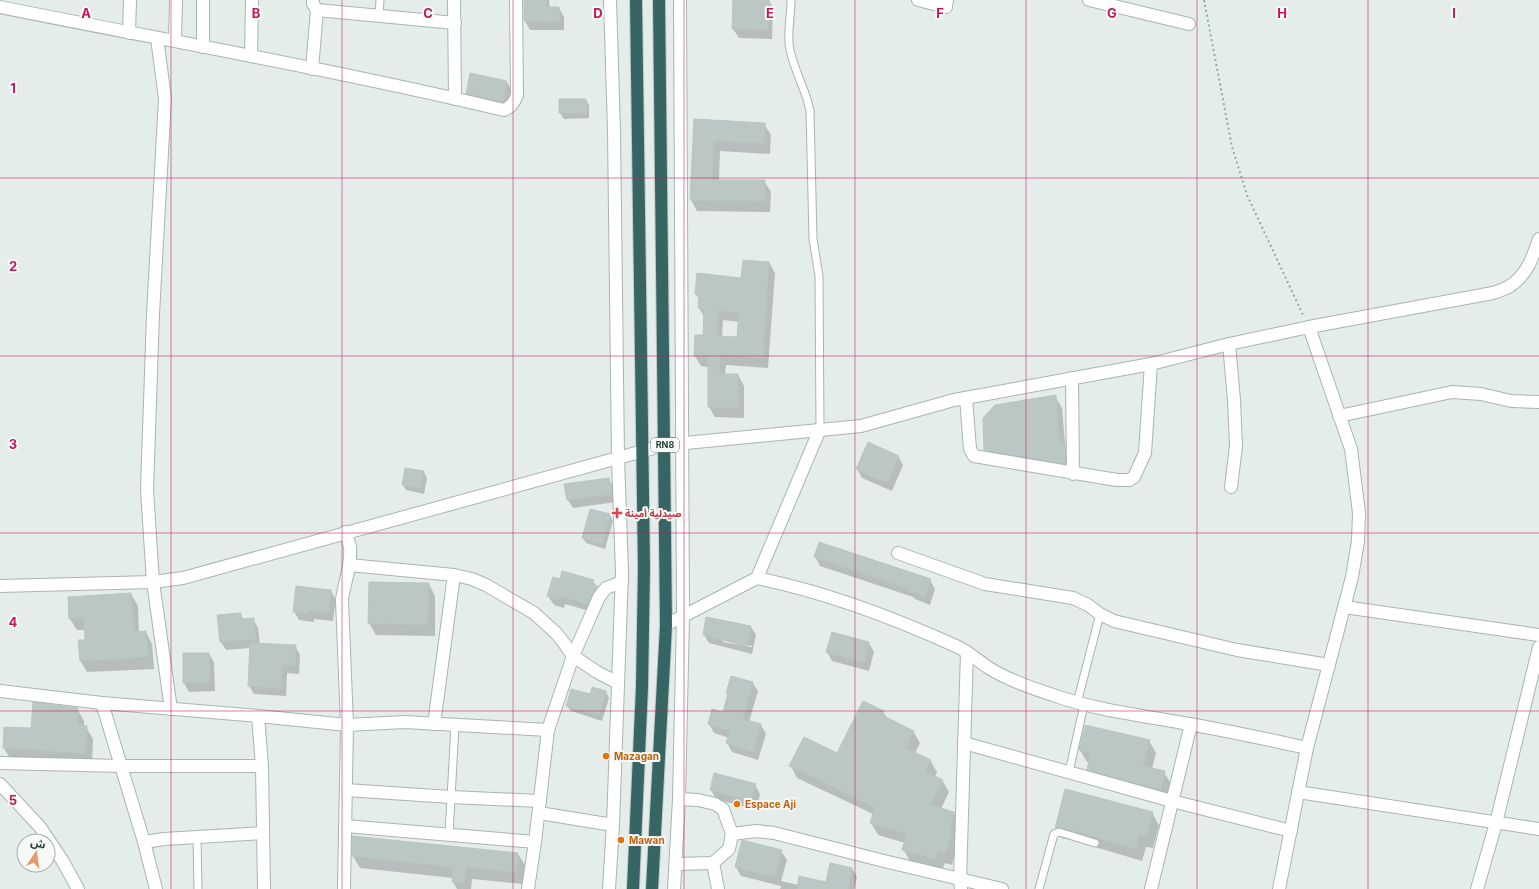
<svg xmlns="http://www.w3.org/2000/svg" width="1539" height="889" font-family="Inter,'Noto Sans Arabic',sans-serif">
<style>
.shadow{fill:#0003;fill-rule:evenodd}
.building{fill:#bbc7c4;stroke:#b8c6c2;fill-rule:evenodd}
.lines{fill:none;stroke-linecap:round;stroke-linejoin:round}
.lane-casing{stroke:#a8b5b2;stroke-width:9}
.street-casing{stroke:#a8b5b2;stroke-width:14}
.highway-casing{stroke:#c2c9c8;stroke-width:14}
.path{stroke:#8aaca7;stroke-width:2;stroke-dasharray:2 3;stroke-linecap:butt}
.lane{stroke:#fff;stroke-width:7}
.street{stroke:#fff;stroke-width:12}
.highway{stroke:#366563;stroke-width:12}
.grid{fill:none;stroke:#c2185b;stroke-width:1;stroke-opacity:0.55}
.health-dot{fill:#e0444e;stroke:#f6f9f8;stroke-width:1.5}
.food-dot{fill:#e8710a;stroke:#f6f9f8;stroke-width:1.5}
.labels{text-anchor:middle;stroke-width:4;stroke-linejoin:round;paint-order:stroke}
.shield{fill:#f6f9f8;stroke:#647573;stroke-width:1}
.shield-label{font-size:9px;font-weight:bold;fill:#263d3a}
.health-label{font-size:10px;font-weight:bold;fill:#be3a42;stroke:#f6f9f8;text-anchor:start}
.food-label{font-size:10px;font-weight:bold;fill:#c56008;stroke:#f6f9f8;text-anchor:start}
.grid-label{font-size:13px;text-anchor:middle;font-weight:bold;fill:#c2185b;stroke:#f6f9f8;stroke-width:4;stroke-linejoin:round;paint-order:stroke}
</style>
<rect width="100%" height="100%" fill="#e5edeb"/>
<!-- shadow -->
<g class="shadow">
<path d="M525,0H549L550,8H559L564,17V30H530L525,21Z"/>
<path d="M752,0H769L773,8L772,39L739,38L733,29Z"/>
<path d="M506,81L512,90L508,110L473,102L467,93Z"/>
<path d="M560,100H586L589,105V118L564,119L560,113Z"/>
<path d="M695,120L764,124L771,135L770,154L720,151L719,181H764L771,192L770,212L697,211L691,200Z"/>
<path d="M769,262L775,273L768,368L726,365L725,375H738L744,386V418L715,417L709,407V367L701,366L695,356L696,336H704L705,318L699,308L700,301L696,294L742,279ZM723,320L739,322L738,338L722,337Z"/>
<path d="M1055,396L1062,408L1065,444L1071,456L1072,475L992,461L985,449Z"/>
<path d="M898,456L903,465L892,491L862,478L857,469Z"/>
<path d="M424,472L427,478L424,494L406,490L403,485Z"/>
<path d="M609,479L614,488L616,502L573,508L568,500Z"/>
<path d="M610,515L613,521L605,549L586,543L583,538Z"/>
<path d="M815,557L930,580L935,589L930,605L915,599L913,597L820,566Z"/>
<path d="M561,581H593L602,596L593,612L565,604L564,608L554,605L548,596Z"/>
<path d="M429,584L435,596V636L376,635L369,623Z"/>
<path d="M331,591L336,600L333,621L314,619V622L299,620L294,611Z"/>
<path d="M131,594L138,606L139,633L146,632L152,644L154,669L87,672L80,660L86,641L85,630H77L70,619Z"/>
<path d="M240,614L244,620L253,619L258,628L260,645L295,646L300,655L299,674L287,673L286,696L254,694L249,686L250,648L226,650L221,642Z"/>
<path d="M751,627L756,635L752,654L709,643L704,635ZM723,640L752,646V647L723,642Z"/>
<path d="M832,633L869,643L874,652L869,671L832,661L827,652Z"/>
<path d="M209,654L214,662L215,691L189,692L184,683Z"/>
<path d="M752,682L758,691L749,722L761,725L766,734L758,760L732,752L727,743L729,738L714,733L709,724L724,714L729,696L727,692Z"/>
<path d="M606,692L609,698L602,721L571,711L567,706L591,696Z"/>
<path d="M77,709L84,721V727H86L93,739L92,765L11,760L4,748L32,730Z"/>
<path d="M883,712L888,719L913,731L920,743L915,753L930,760L937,772L935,777L942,780L949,792L941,809L954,813L960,825L958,843L952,865L945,863L942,870L910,861L903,849L905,843L878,835L871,823L873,814L797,778L791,766L838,754Z"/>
<path d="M1149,741L1156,753L1152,769L1164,772L1171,784L1167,801L1095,781L1088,769L1090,763L1087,762L1080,750Z"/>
<path d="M715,775L755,785L760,794L756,810L716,799L711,790Z"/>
<path d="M1066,790L1152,813L1159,825L1153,848L1146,847L1142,861L1068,839H1063L1056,828Z"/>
<path d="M781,851L787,860L781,881L799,885L827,883L852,868L857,877L854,889H780L781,886L741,876L736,867Z"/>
<path d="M518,854L525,865L523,884L472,879L471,889H457L453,882V878L360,868L353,856Z"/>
</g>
<!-- building -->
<g class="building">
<path d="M524,0H546V7H559V22L524,21Z"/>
<path d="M733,0H769L768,30L732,29Z"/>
<path d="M470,73L507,81L503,102L466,94Z"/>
<path d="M559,99H586L587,113H559Z"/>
<path d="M694,119L765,123L764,143L714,141L712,180H765V201L690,200Z"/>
<path d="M743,260L769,262L763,358L720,355L719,374H738V408L708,407V357L694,356L695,335H703L704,309L698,308L699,295L695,294L697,273L741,278ZM718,310L739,313L737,337L717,336Z"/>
<path d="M1056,395L1059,442L1065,443V464L984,450L983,418L995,405Z"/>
<path d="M868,442L899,456L887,483L856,469Z"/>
<path d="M405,468L424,471L421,488L402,485Z"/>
<path d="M609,478L612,494L567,500L564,484Z"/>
<path d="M590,509L610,514L602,544L582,538Z"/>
<path d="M819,542L931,579L925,596L908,591L909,589L814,557Z"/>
<path d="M562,571L594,580L592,585L598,586L592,594L588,604L560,596L559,600L547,596L553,577L560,579Z"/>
<path d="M369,582L429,583L428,625L368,623Z"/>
<path d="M296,586L331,590L329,613L309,610V613L293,612Z"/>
<path d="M131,593L134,632L146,631L148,657L80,661L78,640H85L84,618L69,619L68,597Z"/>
<path d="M241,613V619L254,618L256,639L220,642L217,615Z"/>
<path d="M706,617L751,626L747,646L703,635Z"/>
<path d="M832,632L869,642L864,663L826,652Z"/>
<path d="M250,643L296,645L295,665H282L281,688L248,686Z"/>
<path d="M183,653H209L210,682L183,683Z"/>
<path d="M731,676L753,682L743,719L761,724L753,752L726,743L730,731L708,724L712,709L723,712L728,693H726Z"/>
<path d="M592,687L606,691L599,715L566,706L571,689L590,694Z"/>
<path d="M863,701L884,711L882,715L914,731L905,748L931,760L925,771L943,780L930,805L954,812L949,830H952L945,853L938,851L936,859L902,850L907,834L870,823L875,807L789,766L804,737L837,753Z"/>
<path d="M33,702L78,708L77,725L87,726L85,753L3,748L4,727L31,728Z"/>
<path d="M1085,725L1150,740L1143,766L1165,771L1161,790L1087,770L1091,753L1079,750Z"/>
<path d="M714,773L756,784L751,801L710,790Z"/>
<path d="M1065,789L1153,812L1146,837L1139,835L1136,849L1060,827L1055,828Z"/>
<path d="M352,836L518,853L516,872L466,867L464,883L452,882L453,867L352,856Z"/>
<path d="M742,840L782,850L775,877L735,867Z"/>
<path d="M830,863L852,868L848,889H797L799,876L826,882Z"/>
</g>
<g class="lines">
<!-- lane casing -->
<g class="lane-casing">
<g id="lane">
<path d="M791,0C791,14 788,29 789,43C791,66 806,88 810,111L813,239L819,276L820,429"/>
<path d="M379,16L380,0"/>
<path d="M1077,703L1100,614"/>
<path d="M1069,772L1084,705"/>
<path d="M449,835L455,725"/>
<path d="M197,837L198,889"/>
<path d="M1039,889L1054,834L1059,832L1095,843"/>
</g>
</g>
<!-- street casing -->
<g class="street-casing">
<g id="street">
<path d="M203,0V47"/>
<path d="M454,0L455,99"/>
<path d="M918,0L946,7L947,0"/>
<path d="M1089,0L1189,24"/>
<path d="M0,7C168,41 337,70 504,110C511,107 514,103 517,95L516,0"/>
<path d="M317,10L455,23"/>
<path d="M129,33L130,0"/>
<path d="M157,38L165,98L153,314L147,490L153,582L171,709"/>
<path d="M175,41L176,0"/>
<path d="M251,56L252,0"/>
<path d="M312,69L317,10L313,4V0"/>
<path d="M1309,327L1493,293C1499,291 1505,289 1510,286C1527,275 1533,257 1539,239"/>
<path d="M1229,344L1234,400L1236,446L1231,487"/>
<path d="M1072,378L1073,474"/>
<path d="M966,398L970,449L974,456L1117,480H1129L1134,477L1145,453L1151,364"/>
<path d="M1339,416L1452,392L1481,394L1511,401L1539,402"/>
<path d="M898,553L985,584L1073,598L1088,605L1100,614L1114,621L1237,650L1329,665"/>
<path d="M349,565L454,575L472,579L486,585L534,613L556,633L564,643L573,656L597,672L618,683"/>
<path d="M757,578C826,592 892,617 956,646C969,652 978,661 989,668C1008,680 1031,688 1053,695C1095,710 1139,715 1183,723C1225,730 1266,739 1307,748"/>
<path d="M0,586L153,582L183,578L665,445L861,426L954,400L1151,364L1229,344L1309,327L1351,449L1359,513L1358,541L1352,577L1307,748L1279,889"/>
<path d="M1344,607L1539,635"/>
<path d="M666,625L757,578L820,429"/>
<path d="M0,691L102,703L258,716L347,725L405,722L548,730"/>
<path d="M102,703L144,842L156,889"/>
<path d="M258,716L262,766L264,889"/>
<path d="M434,724L454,575"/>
<path d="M964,743L1172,801L1291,831"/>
<path d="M0,763L121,766H262"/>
<path d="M0,784L40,827L62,860L78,889"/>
<path d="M346,790L451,797L540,801"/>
<path d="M1298,792L1539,829"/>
<path d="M539,813L613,825"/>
<path d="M345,826L535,842"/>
<path d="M732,834L756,831L774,833L884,861L1002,889"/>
<path d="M144,842L164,839L263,833"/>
<path d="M713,863L718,889"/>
<path d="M676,864L713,863L729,849L732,834L723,809L715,804L698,800L679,799"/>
<path d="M344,889L347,725L342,600C344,583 352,565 350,547C349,542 347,537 345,532"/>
<path d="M528,889L535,842L548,730L573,656L599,597L606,588L622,582"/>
<path d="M609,889L613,825L622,572L618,458L614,130L610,0"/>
<path d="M674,889L679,799L683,616L680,0"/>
<path d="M961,889L960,880L967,652"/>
<path d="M1151,889L1191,724"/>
<path d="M1477,889L1496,823L1539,647"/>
</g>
</g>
<!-- highway casing -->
<g class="highway-casing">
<g id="highway">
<path d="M633,889L642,687L644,568L636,0"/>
<path d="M652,889L666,625L659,0"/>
</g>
</g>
<!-- path -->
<path class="path" d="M1204,0L1232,147L1247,195L1303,315"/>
<!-- lane -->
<use href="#lane" class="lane"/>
<!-- street -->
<use href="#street" class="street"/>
<!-- highway -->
<use href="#highway" class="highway"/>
</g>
<!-- grid -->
<path class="grid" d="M171,0V889M342,0V889M513,0V889M684,0V889M855,0V889M1026,0V889M1197,0V889M1368,0V889M0,178H1539M0,356H1539M0,533H1539M0,711H1539"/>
<!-- markers -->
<path class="health-dot" d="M615 507h4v4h4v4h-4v4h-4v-4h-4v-4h4z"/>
<g class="food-dot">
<circle cx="606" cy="756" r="4"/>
<circle cx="737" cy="804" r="4"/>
<circle cx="621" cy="840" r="4"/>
</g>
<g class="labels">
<!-- shield labels -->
<rect class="shield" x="651" y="438" width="28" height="14" rx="3"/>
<g class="shield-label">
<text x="665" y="448">RN8</text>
</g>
<!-- health labels -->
<g class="health-label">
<text x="625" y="517">صيدلية أمينة</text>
</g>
<!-- food labels -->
<g class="food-label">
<text x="614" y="760">Mazagan</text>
<text x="745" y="808">Espace Aji</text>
<text x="629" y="844">Mawan</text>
</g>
</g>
<g class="grid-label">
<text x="86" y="18">A</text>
<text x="256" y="18">B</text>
<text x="428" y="18">C</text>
<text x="598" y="18">D</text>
<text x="770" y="18">E</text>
<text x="940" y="18">F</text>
<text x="1112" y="18">G</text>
<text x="1282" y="18">H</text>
<text x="1454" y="18">I</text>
<text x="13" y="93">1</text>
<text x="13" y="271">2</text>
<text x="13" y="449">3</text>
<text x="13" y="627">4</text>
<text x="13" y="805">5</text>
</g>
<!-- north arrow -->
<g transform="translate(36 853) rotate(13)"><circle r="19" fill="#f6f9f8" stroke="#a3aeac"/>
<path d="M0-3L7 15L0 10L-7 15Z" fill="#e29b6e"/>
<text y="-6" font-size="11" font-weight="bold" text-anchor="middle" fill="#263d3a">ش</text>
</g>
</svg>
